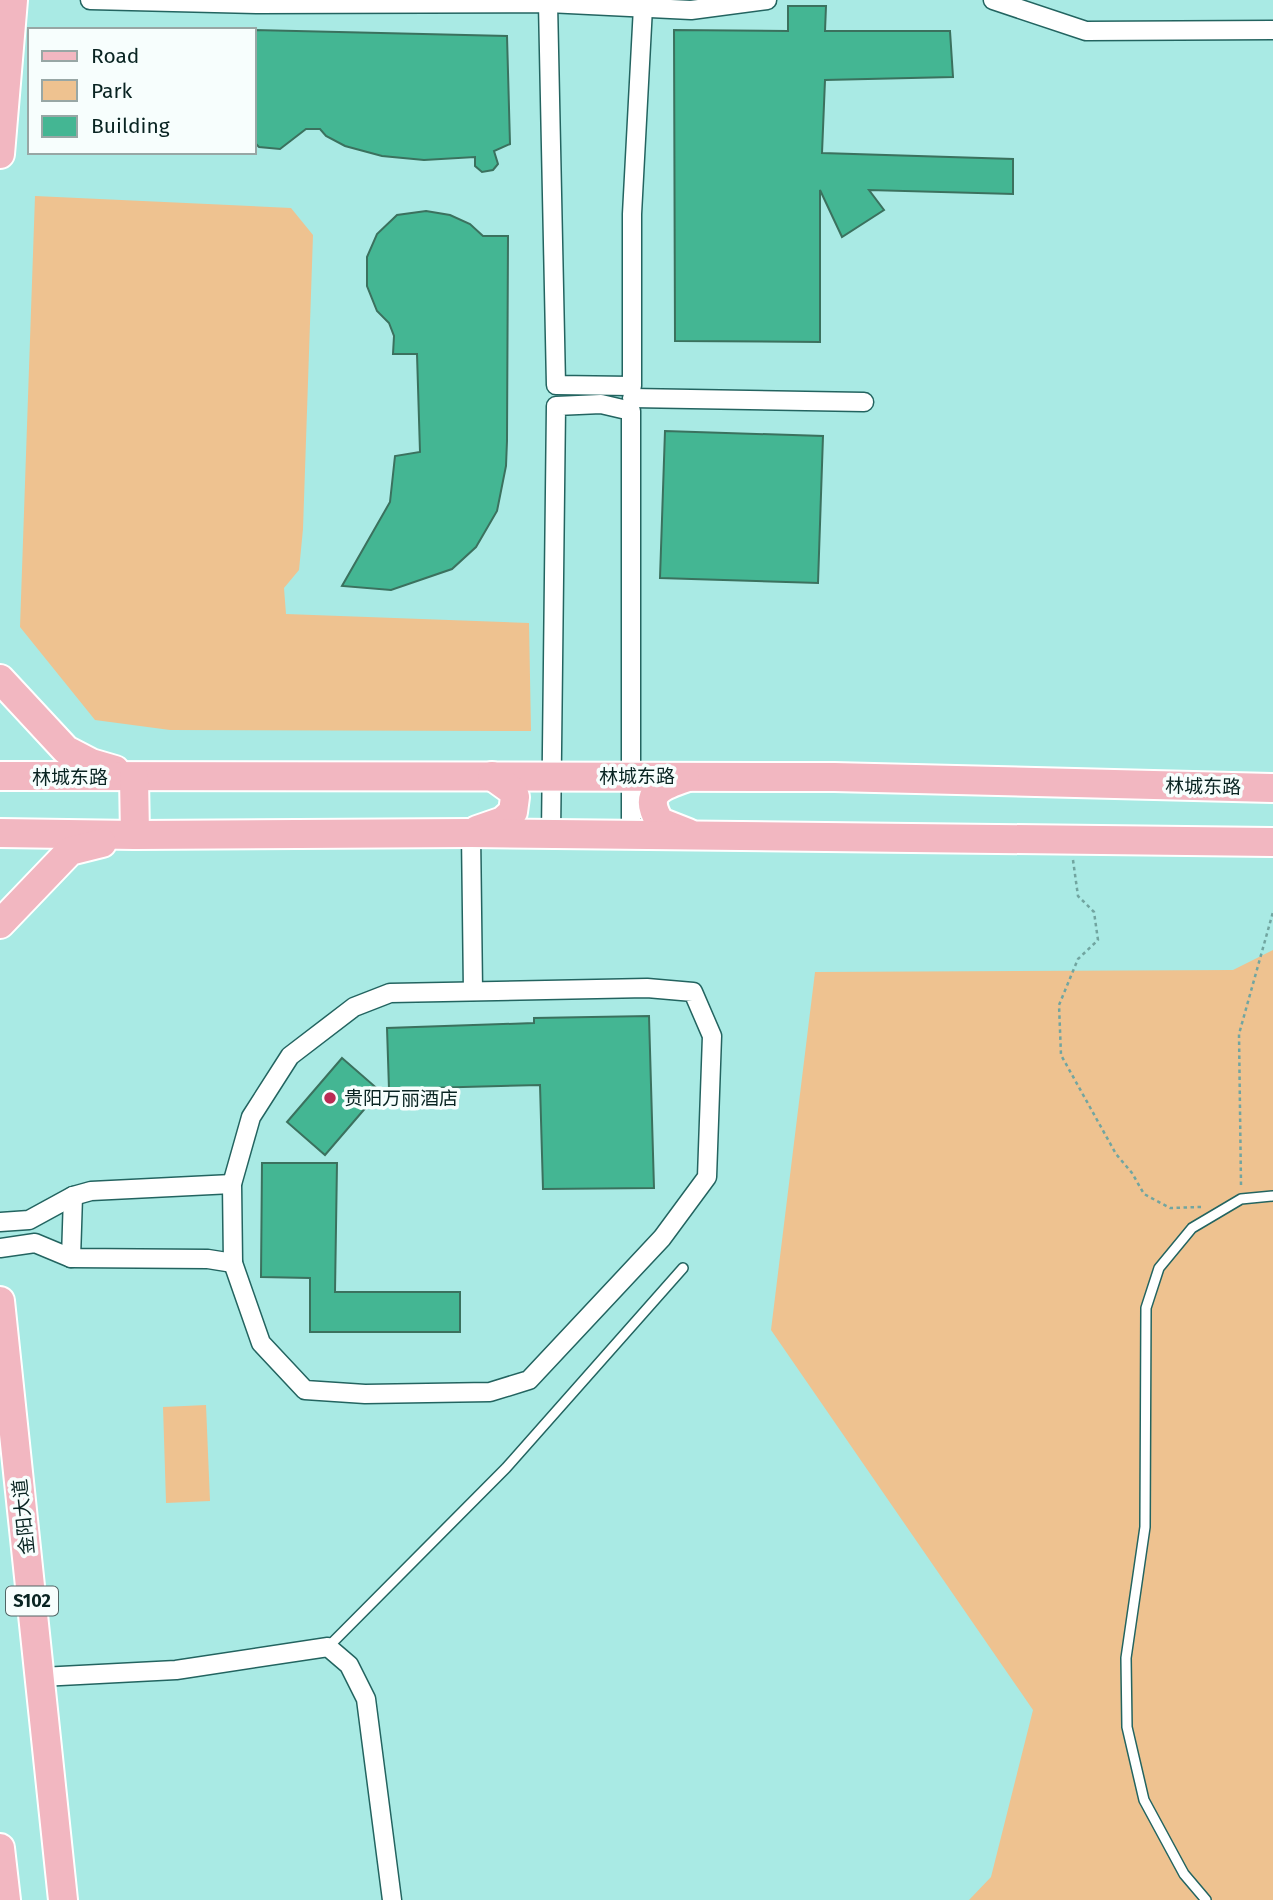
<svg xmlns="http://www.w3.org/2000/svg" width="1273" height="1900" font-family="'Fira Sans','Noto Sans SC',sans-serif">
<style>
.green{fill:#eec290}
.building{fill:#44b693;stroke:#3b715e;stroke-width:2}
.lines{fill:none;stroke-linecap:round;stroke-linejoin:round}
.lane-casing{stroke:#236460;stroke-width:12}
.street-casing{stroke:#236460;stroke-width:21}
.primary-casing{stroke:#fff;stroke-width:32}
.path{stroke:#71a5a0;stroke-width:2.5;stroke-dasharray:3.5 3.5;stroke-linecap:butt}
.lane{stroke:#fff;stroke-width:9}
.street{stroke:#fff;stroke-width:18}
.primary{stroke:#f2b7c1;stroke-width:28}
.poi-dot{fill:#bb2b54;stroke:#f7fefd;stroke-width:2.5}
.labels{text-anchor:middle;stroke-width:7;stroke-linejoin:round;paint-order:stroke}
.shield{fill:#f7fefd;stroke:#506564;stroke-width:2}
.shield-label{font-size:18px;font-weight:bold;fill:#092422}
.street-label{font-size:19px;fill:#092422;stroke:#f7fefd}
.poi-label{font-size:19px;fill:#092422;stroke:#f7fefd;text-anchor:start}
</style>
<rect width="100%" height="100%" fill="#a9eae4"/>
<!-- green -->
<g class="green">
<path d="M35,196L291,208L313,235L303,529L299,570L284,588L286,614L529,623L531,731L170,730L95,720L20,627Z"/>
<path d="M1273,950V1900H969L991,1877L1033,1710L771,1330L815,972L1233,970Z"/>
<path d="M206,1405L210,1501L166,1503L163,1407Z"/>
</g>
<!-- building -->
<g class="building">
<path d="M788,6H826L825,31H950L953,77L825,80L822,153L1013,159V194L869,190L884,210L842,237L820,190V342L675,341L674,30L788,31Z"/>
<path d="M254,30L507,36L510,144L494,151L498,164L493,170L482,172L475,166V157L424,160L382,156L345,146L326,136L320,129H306L280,149L259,147L254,142Z"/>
<path d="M426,211L450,215L470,224L483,236H508L507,441L506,466L497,511L476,547L452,569L391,590L342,586L390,502L395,456L420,452L417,354H393L394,336L389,323L377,311L367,286V257L377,234L397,215Z"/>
<path d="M665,431L823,436L818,583L660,578Z"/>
<path d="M649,1016L654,1188L543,1189L540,1085L389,1089L387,1028L534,1023V1018Z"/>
<path d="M342,1058L380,1091L325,1155L287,1122Z"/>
<path d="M262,1163H337L335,1292H460V1332H310V1278L261,1277Z"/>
</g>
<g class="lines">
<!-- lane casing -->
<g class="lane-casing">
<g id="lane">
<path d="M328,1647L506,1468L683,1268"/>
<path d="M1206,1900L1184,1874L1144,1800L1127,1727L1126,1658L1145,1527L1146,1308L1159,1268L1192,1228L1241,1199L1273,1196"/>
</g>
</g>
<!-- street casing -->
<g class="street-casing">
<g id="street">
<path d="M90,0L257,4L548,3L691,10L767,0"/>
<path d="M993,0L1086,31L1273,30"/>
<path d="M548,3L556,385L632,386V214L643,7"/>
<path d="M632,398L864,402"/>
<path d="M471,833L473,991"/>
<path d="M551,835L556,406L601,404L631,411V835"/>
<path d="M647,988L693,992L712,1036L707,1177L662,1238L529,1380L490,1392L365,1394L305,1390L261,1343L233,1263L232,1184L251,1117L290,1056L354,1007L390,993Z"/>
<path d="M0,1222L29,1220L73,1196L91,1191L232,1184"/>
<path d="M0,1248L35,1243L71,1258L208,1259L233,1263"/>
<path d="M71,1258L73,1196"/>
<path d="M41,1677L176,1670L328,1647L349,1665L366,1699L392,1900"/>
</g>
</g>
<!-- primary casing -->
<g class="primary-casing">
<g id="primary">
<path d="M0,154L13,0"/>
<path d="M0,679L66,750L91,763L115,770"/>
<path d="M0,776L834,777L1273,788"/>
<path d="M134,777L135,835"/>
<path d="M685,778C661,786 642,793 660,822L688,833"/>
<path d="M477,830L503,821L513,812L515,797L513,791L492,776"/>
<path d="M0,833L135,835L471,833L1273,842"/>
<path d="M0,924L70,851L102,843"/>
<path d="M0,1301L63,1900"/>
<path d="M0,1848L6,1900"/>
</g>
</g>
<!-- path -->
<g class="path">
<path d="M1073,860L1078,896L1094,912L1098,940L1078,959L1059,1005L1061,1055L1116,1154L1132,1173L1144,1194L1170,1208L1201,1207"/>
<path d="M1241,1185L1239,1034L1273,912"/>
</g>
<!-- lane -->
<use href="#lane" class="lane"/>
<!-- street -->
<use href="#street" class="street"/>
<!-- primary -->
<use href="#primary" class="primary"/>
</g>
<!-- markers -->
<circle class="poi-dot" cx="330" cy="1098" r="7"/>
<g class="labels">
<!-- shield labels -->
<rect class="shield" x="6" y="1586.5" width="52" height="29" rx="5"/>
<g class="shield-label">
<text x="32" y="1607">S102</text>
</g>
<!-- street labels -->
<g class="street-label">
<text x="637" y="783">林城东路</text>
<text x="70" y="784">林城东路</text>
<text transform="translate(1203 786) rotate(1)" y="7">林城东路</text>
<text transform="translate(23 1517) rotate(-96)" y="7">金阳大道</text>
</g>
<!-- poi labels -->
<g class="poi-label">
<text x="344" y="1105">贵阳万丽酒店</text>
</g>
</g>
<!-- legend -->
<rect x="28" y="28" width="228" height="126" fill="#f7fefd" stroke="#98a7a5" stroke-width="2"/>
<rect x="42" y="51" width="35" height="10" fill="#f2b7c1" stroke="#98a7a5" stroke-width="2"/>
<text x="91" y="63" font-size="21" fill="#092422">Road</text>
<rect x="42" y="80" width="35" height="21" fill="#eec290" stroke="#98a7a5" stroke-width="2"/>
<text x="91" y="98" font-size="21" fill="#092422">Park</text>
<rect x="42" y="116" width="35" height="21" fill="#44b693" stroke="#98a7a5" stroke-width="2"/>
<text x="91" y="133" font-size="21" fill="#092422">Building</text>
</svg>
